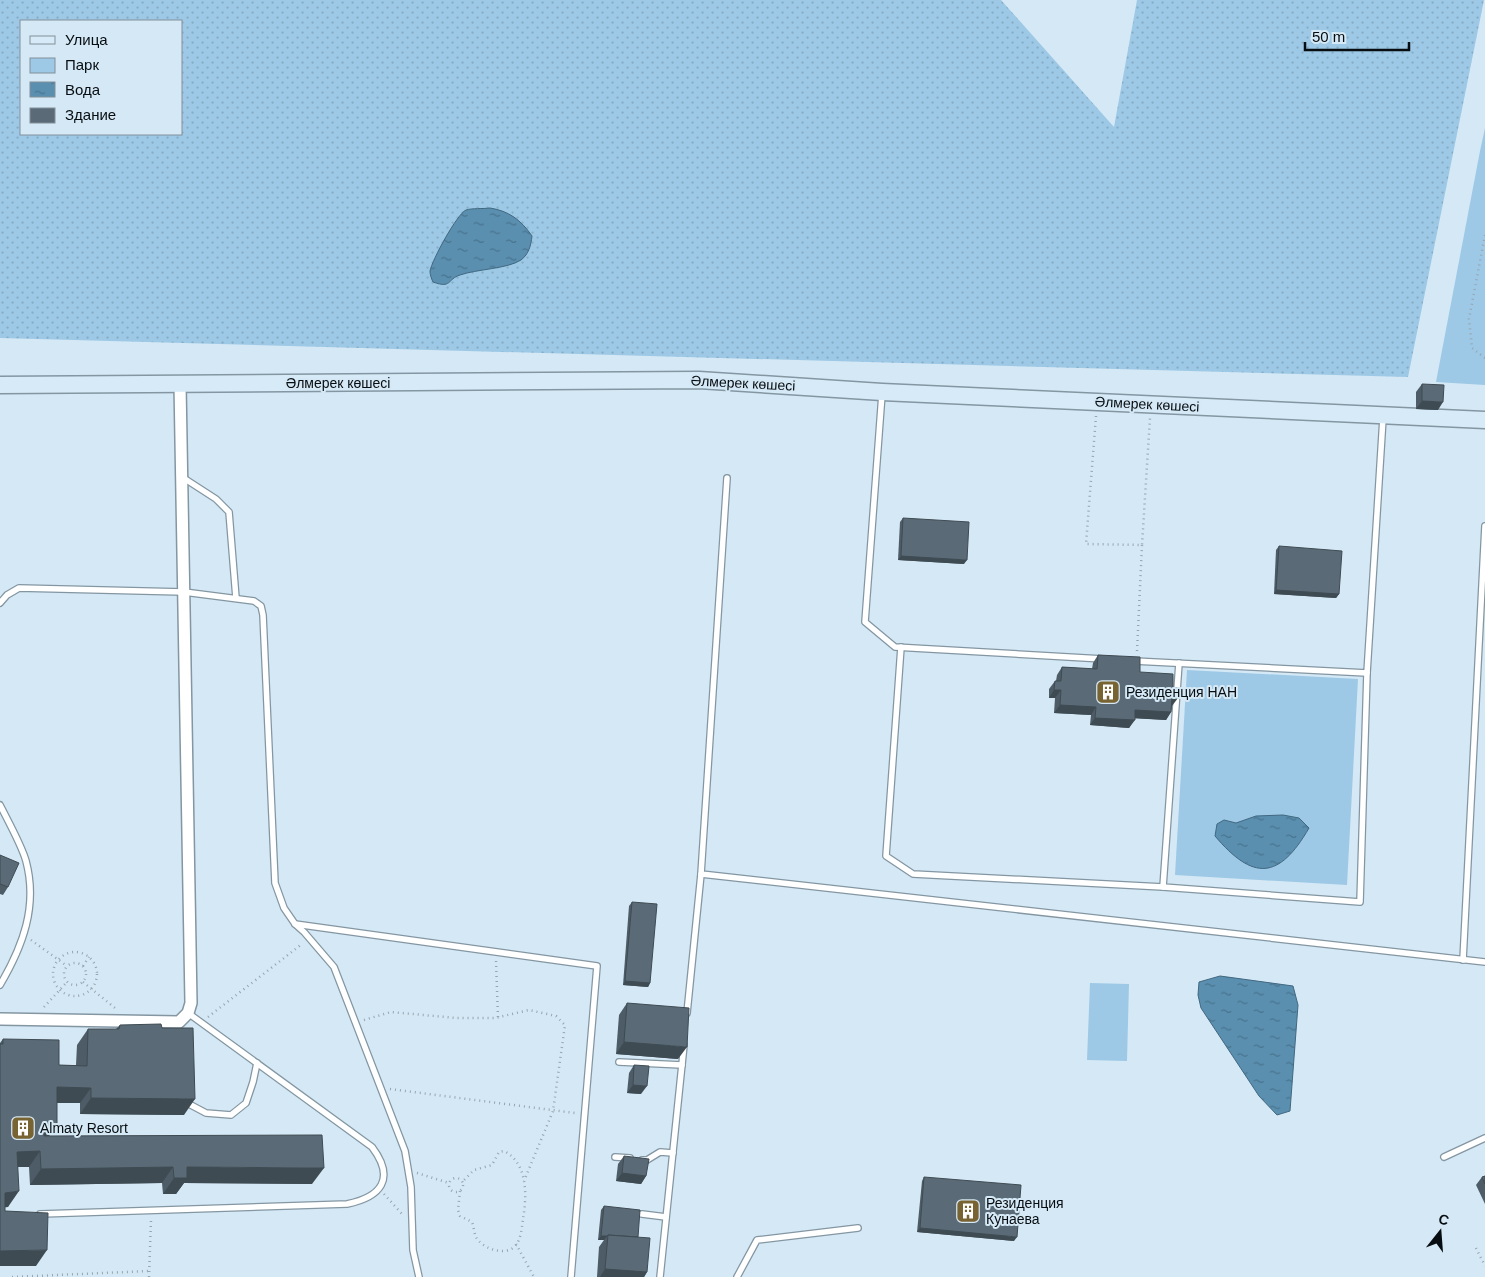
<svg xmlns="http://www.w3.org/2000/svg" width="1485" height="1277" font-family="Arial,sans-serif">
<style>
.grass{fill:url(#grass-dots);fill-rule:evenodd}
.green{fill:#9dc9e6}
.water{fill:url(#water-ripples);stroke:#416880}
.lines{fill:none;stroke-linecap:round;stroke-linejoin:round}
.lane-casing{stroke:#8396a2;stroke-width:8}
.street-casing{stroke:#8396a2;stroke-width:14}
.secondary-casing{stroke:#8396a2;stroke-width:19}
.path{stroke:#96a5b0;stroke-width:2.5;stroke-dasharray:1 4;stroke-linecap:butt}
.lane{stroke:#fff;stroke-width:5.5}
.street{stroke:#fff;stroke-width:11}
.secondary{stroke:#d6ebf7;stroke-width:16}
.wall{fill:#4d5c66}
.shaded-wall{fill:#3f4b53}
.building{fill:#5a6b77;stroke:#3f4b53}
.labels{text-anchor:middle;stroke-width:4;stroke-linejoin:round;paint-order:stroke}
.street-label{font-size:14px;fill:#070d11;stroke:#d5e8f5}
.poi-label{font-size:14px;fill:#070d11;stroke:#d5e8f5;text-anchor:start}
</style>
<defs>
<pattern id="grass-dots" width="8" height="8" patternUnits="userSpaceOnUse" patternTransform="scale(1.25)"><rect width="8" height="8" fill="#9dc9e6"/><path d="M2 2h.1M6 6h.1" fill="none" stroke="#86abc4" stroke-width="1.8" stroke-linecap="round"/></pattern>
<pattern id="water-ripples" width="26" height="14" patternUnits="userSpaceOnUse" patternTransform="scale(1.25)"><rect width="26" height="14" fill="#5a8faf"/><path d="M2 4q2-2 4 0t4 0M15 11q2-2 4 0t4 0" fill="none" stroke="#48738d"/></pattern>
</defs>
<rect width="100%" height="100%" fill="#d5e8f5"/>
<!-- grass -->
<path class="grass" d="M0,0H1001L1114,127L1137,0H1484L1408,377L0,338ZM21,21H181V134H21Z"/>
<!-- green -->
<g class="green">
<path d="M1485,128V385L1436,382L1480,151Z"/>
<path d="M1187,670L1358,679L1347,885L1175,875Z"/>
<path d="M1090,983L1129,984L1127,1061L1087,1060Z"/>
</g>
<!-- water -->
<g class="water">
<path d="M490,208C509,211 521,220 532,236C531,245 529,254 521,260C507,269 477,269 460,275C447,279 452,289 433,282C431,278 430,274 430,271C432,260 457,214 466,210C472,208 483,209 490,208Z"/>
<path d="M1283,815L1299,818L1309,828C1279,880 1253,881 1215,836L1217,824L1224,820L1236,823L1256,816Z"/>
<path d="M1220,976L1293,986L1298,1005L1290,1111L1277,1115L1259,1096L1201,1008L1198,995L1199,982Z"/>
</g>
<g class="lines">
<!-- lane casing -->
<g class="lane-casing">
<g id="lane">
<path d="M882,394L865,622L895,647L1103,659"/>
<path d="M182,477L216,499L229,512L236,598"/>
<path d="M727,478L701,874L1485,962"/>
<path d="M0,603L7,595L19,588L184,592L254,601L261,606L263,615L275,883L284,908L295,924L304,932L334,967L405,1151L411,1187L413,1250L419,1277"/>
<path d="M901,647L886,856L913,874L1163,887"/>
<path d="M1134,661L1367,673L1383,418"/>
<path d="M1179,663L1163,887L1360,902L1367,673"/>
<path d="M0,805C7,819 22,846 26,861C38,906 23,946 0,985"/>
<path d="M295,924L597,966L571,1277"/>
<path d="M1463,960L1485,526"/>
<path d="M687,1013L701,874"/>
<path d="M619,1062L682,1065"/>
<path d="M189,1100V1104L206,1113L231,1115L246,1103L253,1082L257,1063"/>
<path d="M615,1157L630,1158"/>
<path d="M1444,1157L1485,1138"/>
<path d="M642,1160H647L660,1152L673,1153"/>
<path d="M40,1214L347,1204C381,1197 396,1179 372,1147L188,1013"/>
<path d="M642,1214L666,1217"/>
<path d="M660,1277L684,1045"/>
<path d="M737,1277L757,1240L858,1228"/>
</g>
</g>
<!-- street casing -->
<g class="street-casing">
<path id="street" d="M0,1019L179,1022L188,1013L191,1003L180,384"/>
</g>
<!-- secondary casing -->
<g class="secondary-casing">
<path id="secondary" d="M0,385L699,380L882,392L1485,420"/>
</g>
<!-- path -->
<g class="path">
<path d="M1485,235L1469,319L1472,348L1485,358"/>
<path d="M1096,416L1086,544L1142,545L1150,418"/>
<path d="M1137,651L1142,545"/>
<path d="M31,940L67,966"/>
<circle cx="75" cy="974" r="22"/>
<path d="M496,961L498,1018"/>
<circle cx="75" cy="974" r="11"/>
<path d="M83,966L89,957"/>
<path d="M83,982L115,1008"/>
<path d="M44,1007L67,982"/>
<path d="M208,1017L302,944"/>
<path d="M364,1020L391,1012L456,1018H495L529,1010L556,1016L565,1025L553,1111L524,1181"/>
<path d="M390,1089L575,1113"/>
<path d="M417,1173L449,1183"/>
<circle cx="456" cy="1185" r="7"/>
<path d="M460,1191L458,1210L460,1216L472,1222C474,1227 474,1233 476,1237C482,1249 507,1257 516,1245C521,1239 522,1227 523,1219C527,1196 528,1163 504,1151L499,1152L492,1165L474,1170L463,1181"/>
<path d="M384,1194L402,1214"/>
<path d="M516,1244L534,1277"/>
<path d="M1476,1248L1485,1266"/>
<path d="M12,1277L149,1271"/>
<path d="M149,1277L151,1220"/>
</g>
<!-- lane -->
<use href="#lane" class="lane"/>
<!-- street -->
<use href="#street" class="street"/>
<!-- secondary -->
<use href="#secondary" class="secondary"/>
</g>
<!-- wall -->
<g class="wall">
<path d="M1422,384L1438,410L1416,409V392Z"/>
<path d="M903,518L964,564L898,560L900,522Z"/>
<path d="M1279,546L1339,594L1336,598L1274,594L1276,550Z"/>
<path d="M1098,655L1140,672L1172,706L1171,712L1166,720L1135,718L1129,728L1090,725L1091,715L1054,713L1055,698H1049V689L1055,681H1056L1057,675L1062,667L1092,669L1093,663Z"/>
<path d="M0,855L8,887L3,895L0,894Z"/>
<path d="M632,902L650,983L648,987L623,985L629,906Z"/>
<path d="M627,1003L678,1059L616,1054L619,1015Z"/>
<path d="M120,1025L162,1028L184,1115L80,1114V1103H57V1125L49,1136L312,1184L184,1183L176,1194H163L162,1183L30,1185L29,1167H18L8,1207H5V1211L36,1266H0V1043L3,1039L59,1065H76L77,1045L88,1029H116Z"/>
<path d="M634,1065L641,1094L627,1093L629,1073Z"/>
<path d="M624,1156L646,1176L641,1184L616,1181L618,1164Z"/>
<path d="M1485,1176V1204L1476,1185L1482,1177Z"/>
<path d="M924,1177L1014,1241L917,1232L922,1181Z"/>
<path d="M604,1206L638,1237L647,1272L644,1277H597L599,1247L604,1240H598L601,1210Z"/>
</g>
<!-- shaded-wall -->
<g class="shaded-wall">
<path d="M1422,401L1443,402L1438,410L1416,409Z"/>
<path d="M901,556L967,560L964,564L898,560Z"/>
<path d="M1276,590L1339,594L1336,598L1274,594Z"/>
<path d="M1054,690H1061L1055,698H1049Z"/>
<path d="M1172,697L1178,698L1172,706L1167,705Z"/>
<path d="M1060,705L1096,707L1091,715L1054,713Z"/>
<path d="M1135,710L1171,712L1166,720L1129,718Z"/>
<path d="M1095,718L1135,720L1129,728L1090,725Z"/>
<path d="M625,981L650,983L648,987L623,985Z"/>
<path d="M624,1042L687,1047L678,1059L616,1054Z"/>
<path d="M633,1085L647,1086L641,1094L627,1093Z"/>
<path d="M57,1087L91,1088L80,1103H46Z"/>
<path d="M91,1098L195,1099L184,1115L80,1114Z"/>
<path d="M44,1125H57L46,1140L33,1141Z"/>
<path d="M40,1151L29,1167H6L17,1152Z"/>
<path d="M173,1167L162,1183L30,1185L41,1169Z"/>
<path d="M187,1167L324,1168L312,1184L184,1183L176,1194H163L174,1178Z"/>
<path d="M622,1173L646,1176L641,1184L616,1181Z"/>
<path d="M19,1191L8,1207L0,1208L5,1193Z"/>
<path d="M920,1228L1017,1237L1014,1241L917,1232Z"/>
<path d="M601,1236H607L604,1240H598Z"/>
<path d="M47,1250L36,1266H0V1251Z"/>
<path d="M605,1269L647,1272L644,1277H600Z"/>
</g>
<!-- building -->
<g class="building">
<path d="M1422,384L1444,385L1443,402L1422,401Z"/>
<path d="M903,518L969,522L967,560L901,556Z"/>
<path d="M1279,546L1342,551L1339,594L1276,590Z"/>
<path d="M1098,655L1140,657V672L1173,674V688H1179L1178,698L1172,697L1171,712L1135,710V720L1095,718L1096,707L1060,705L1061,690H1054L1055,681H1061L1062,667L1097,669Z"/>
<path d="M0,855L19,863L8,887L0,884Z"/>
<path d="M632,902L657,904L650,983L625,981Z"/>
<path d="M627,1003L689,1008L687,1047L624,1042Z"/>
<path d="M161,1024L162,1028H193L195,1099L91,1098V1088L57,1087V1125H44V1136L322,1135L324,1168L187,1167V1178H174L173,1167L41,1169L40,1151L17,1152L19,1191L5,1193V1211L48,1213L47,1250L0,1251V1044H3V1039L59,1040V1065L87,1066L88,1029H119L120,1025Z"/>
<path d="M634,1065L649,1066L647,1086L633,1085Z"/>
<path d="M624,1156L649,1159L646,1176L622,1173Z"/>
<path d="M1485,1176V1184L1482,1177Z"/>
<path d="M924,1177L1021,1185L1017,1237L920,1228Z"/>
<path d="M604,1206L640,1210L638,1237L608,1235L607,1236H601Z"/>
<path d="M608,1235L650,1238L647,1272L605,1269Z"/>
</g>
<!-- icons -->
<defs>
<g id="building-square" transform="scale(1.25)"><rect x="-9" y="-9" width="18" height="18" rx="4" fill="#786332" stroke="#d5e8f5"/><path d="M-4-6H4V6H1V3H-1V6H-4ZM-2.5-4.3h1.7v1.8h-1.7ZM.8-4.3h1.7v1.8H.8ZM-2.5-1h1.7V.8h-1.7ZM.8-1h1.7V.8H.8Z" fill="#fff"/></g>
</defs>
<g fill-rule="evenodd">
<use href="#building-square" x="1108" y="692"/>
<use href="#building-square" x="23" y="1128"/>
<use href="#building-square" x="968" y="1211"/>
</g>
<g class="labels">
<!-- street labels -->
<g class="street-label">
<text x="338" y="388">Әлмерек көшесі</text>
<text transform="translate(743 383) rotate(3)" y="5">Әлмерек көшесі</text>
<text transform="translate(1147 404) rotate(3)" y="5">Әлмерек көшесі</text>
</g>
<!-- poi labels -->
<g class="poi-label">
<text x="1126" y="697">Резиденция НАН</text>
<text x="40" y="1133">Almaty Resort</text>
<text x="986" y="1208">Резиденция<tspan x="986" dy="16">Кунаева</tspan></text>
</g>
</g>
<!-- legend -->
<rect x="20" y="20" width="162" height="115" fill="#d5e8f5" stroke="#83909a"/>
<rect x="30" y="36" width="25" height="8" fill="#d6ebf7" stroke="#83909a"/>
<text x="65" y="45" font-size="15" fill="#070d11">Улица</text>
<rect x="30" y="58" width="25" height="15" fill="#9dc9e6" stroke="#83909a"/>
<text x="65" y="70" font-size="15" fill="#070d11">Парк</text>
<rect x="30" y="82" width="25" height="15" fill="url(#water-ripples)" stroke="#83909a"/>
<text x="65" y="95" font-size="15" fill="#070d11">Вода</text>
<rect x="30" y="108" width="25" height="15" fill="#5a6b77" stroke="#83909a"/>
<text x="65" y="120" font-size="15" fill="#070d11">Здание</text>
<!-- north arrow -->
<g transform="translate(1440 1232) rotate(17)" stroke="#d5e8f5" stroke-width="4" paint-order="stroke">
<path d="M0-4L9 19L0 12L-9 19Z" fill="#070d11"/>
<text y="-8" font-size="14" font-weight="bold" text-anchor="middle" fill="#070d11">С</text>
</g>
<!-- scale -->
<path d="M1305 42v8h104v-8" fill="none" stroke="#070d11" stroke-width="2.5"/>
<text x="1312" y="42" font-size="15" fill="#070d11" stroke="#d5e8f5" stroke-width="4" paint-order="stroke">50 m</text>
</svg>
